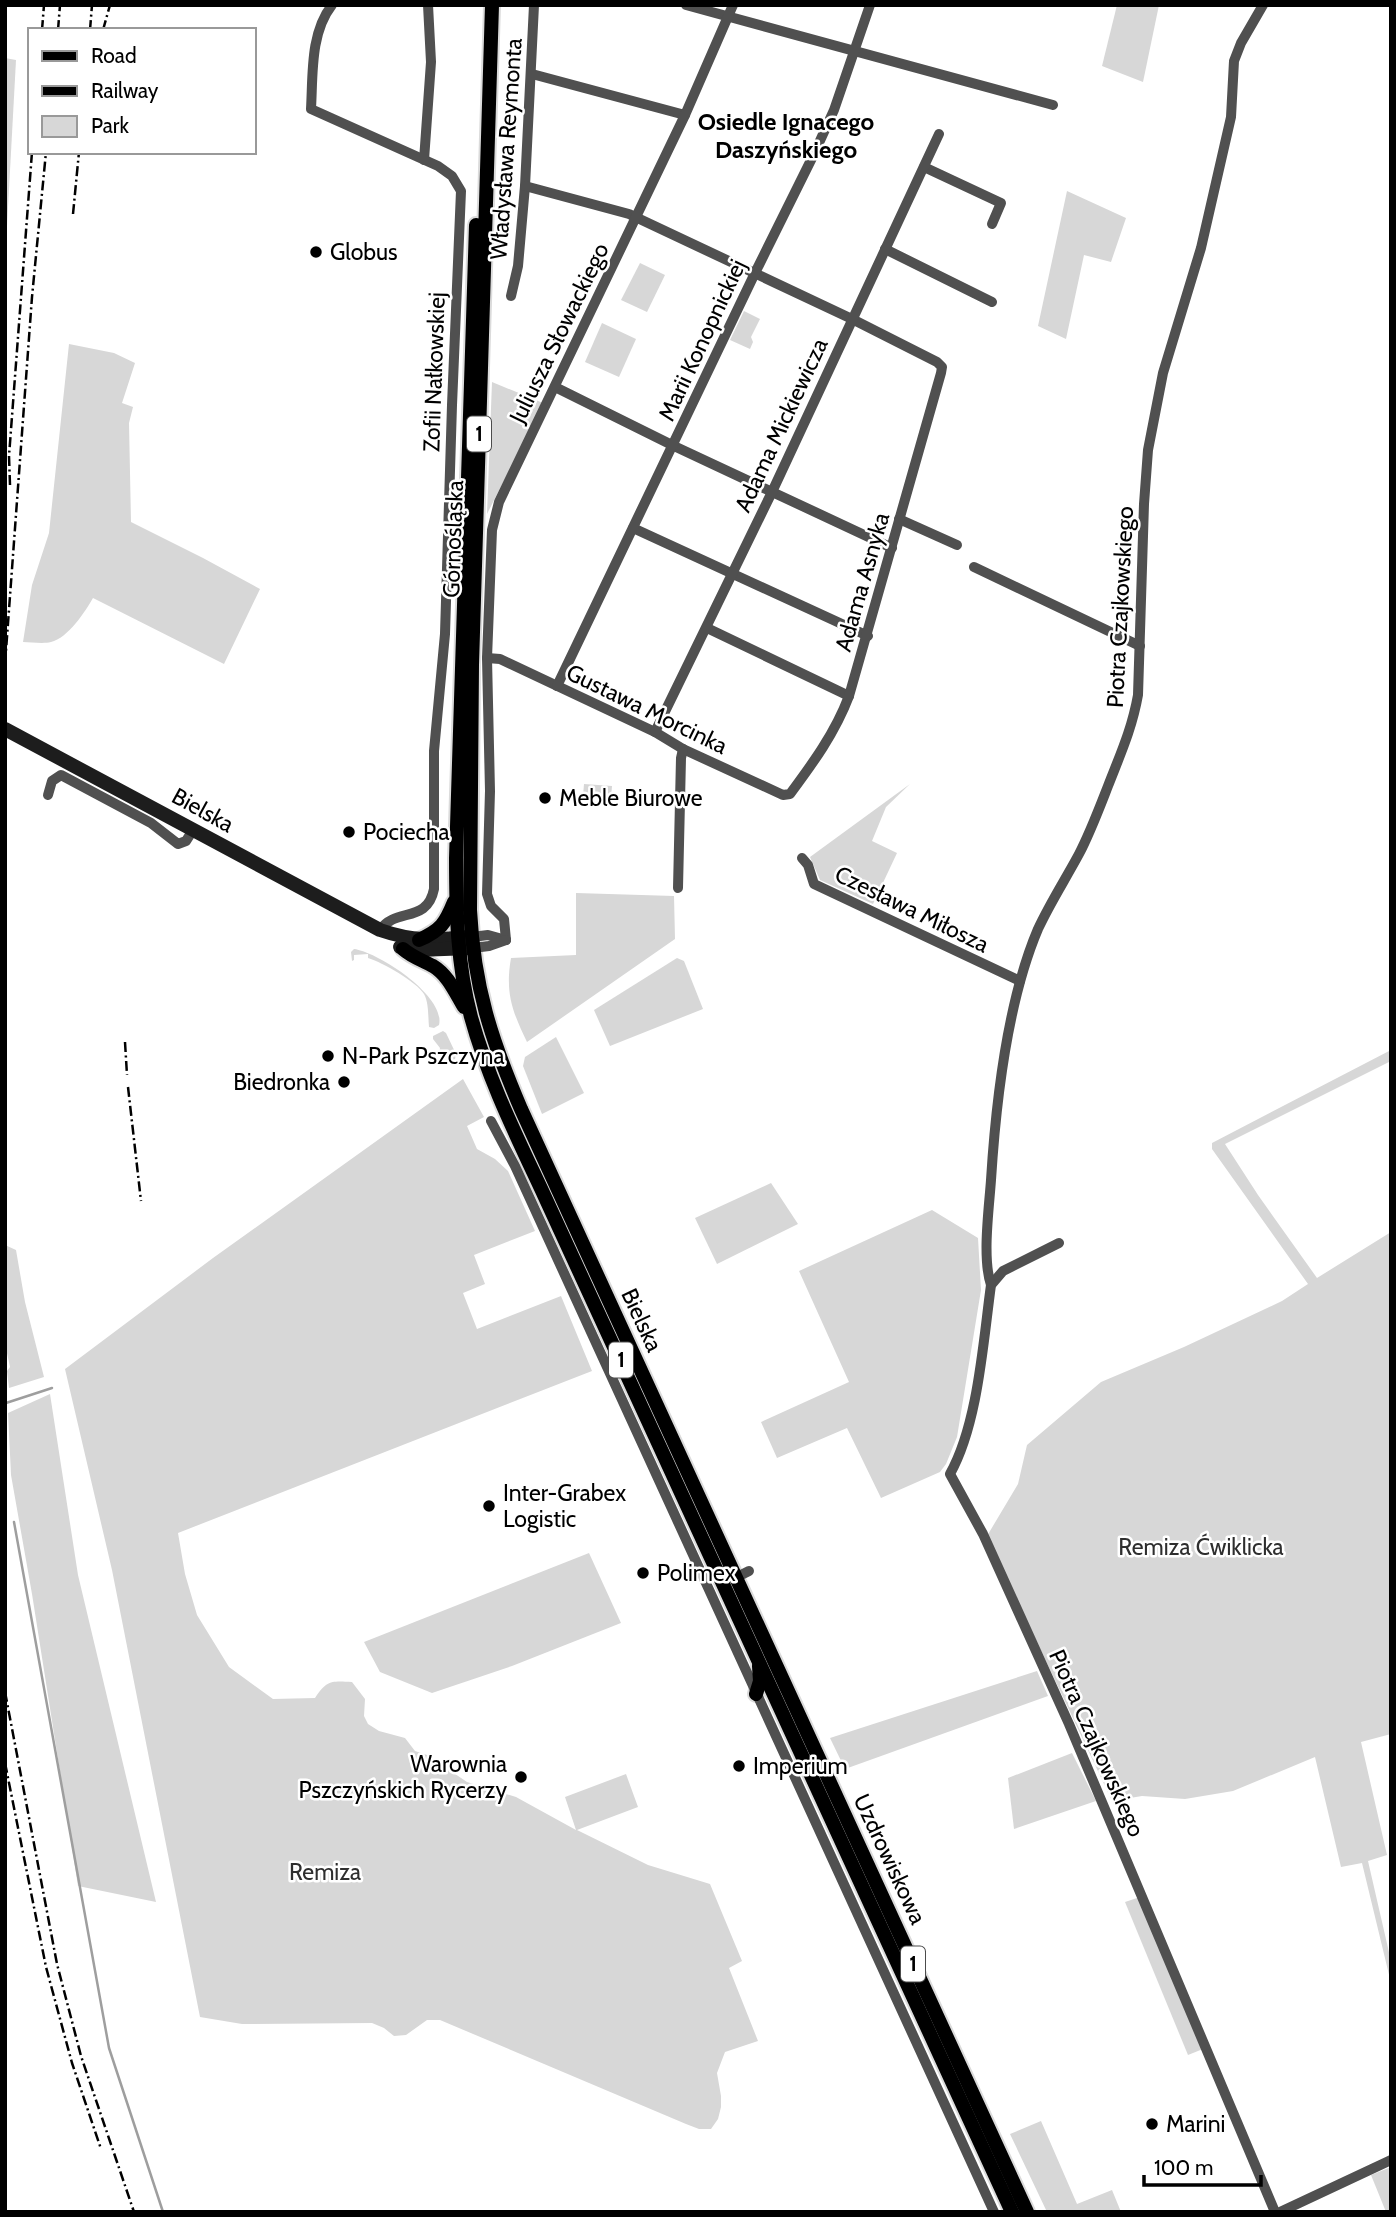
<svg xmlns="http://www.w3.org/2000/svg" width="1396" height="2217" font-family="Cabin,sans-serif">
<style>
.green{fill:#d7d7d7}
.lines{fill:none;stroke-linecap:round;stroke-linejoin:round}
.stream{stroke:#9e9e9e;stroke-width:2.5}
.primary-casing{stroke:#dbdbdb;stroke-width:18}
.street{stroke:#505050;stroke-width:10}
.secondary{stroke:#1d1d1d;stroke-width:14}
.primary{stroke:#000;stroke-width:14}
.rail{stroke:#000;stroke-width:2.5;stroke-dasharray:10 3.5 2 3.5;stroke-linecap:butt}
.poi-dot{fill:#000;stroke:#fff;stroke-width:2.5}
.labels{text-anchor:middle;stroke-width:5;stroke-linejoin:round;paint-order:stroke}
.shield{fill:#fff;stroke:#4c4c4c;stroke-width:2}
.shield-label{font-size:21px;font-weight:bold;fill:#000}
.street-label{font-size:23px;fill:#000;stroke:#fff}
.poi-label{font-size:23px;fill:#000;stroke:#fff;text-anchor:start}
.park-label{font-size:23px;fill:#2e2e2e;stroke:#fff}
.neighbourhood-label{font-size:24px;font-weight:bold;fill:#000;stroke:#fff}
</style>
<rect width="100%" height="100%" fill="#fff"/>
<!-- green -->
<g class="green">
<path d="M1117,5H1159L1143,82L1102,66Z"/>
<path d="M5,58L16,60L7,226H5Z"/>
<path d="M1067,191L1126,218L1111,262L1084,255L1066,339L1038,326Z"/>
<path d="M640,263L665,275L647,312L621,300Z"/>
<path d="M744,311L760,319L751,337L753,342L750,349L730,340Z"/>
<path d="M602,323L636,339L619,377L585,362Z"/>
<path d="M69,344L114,353L135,363L122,403L133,407L129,423L131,522L203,558L260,589L224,664L93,598C85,612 68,638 51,642C43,644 31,642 23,642L32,585L49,533Z"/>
<path d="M492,382L543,403L487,514Z"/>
<path d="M584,784L612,786L611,798L583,796Z"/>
<path d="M910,784L886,807L872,841L897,853L873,904L820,880L810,857Z"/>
<path d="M576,893L674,896L675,939L527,1042C512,1011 505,992 511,958L576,955Z"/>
<path d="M354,949C378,952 446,996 439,1025L434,1028L429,1027C428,1017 429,1003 424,994C417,982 382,962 368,958V954L354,955V960L352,961L351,952Z"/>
<path d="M677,958L684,961L703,1009L610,1046L594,1010Z"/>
<path d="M443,1031L446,1033L456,1054L455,1059L449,1063L447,1062L439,1053L440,1048L433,1039V1036Z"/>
<path d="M556,1037L584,1093L542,1114L523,1066L525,1057Z"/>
<path d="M1391,1050V1061L1225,1144L1258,1195L1317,1278L1391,1232V1734L1361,1742L1387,1855L1368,1861L1391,1961V1983L1362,1863L1341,1867L1315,1757L1233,1791L1185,1799L1142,1796L1112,1801L987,1536L1018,1484L1027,1445L1101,1382L1184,1347L1282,1301L1308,1284L1212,1149V1143Z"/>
<path d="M463,1079L484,1117L467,1126L477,1149L495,1159L508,1171L535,1231L474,1255L485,1284L463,1293L477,1329L561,1296L592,1371L178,1533L185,1574L197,1615L229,1667L273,1699L315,1698C327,1680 331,1681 352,1682L365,1699L364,1716L368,1724L379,1731L405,1738L415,1751L427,1755L467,1782L516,1797L576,1830L565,1797L626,1774L638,1807L577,1830L648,1865L710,1884L742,1961L729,1968L758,2041L725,2052L717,2073L721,2096V2107L718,2119L711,2129H699L686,2124L440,2020H427L406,2035L394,2036L384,2028L372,2023L242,2024L200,2017L112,1570L65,1369L213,1258Z"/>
<path d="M771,1183L798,1224L717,1264L695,1218Z"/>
<path d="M932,1210L978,1238L981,1290L957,1437L946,1464L940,1472L881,1498L847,1428L777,1458L761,1422L849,1382L799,1271Z"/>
<path d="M5,1245L16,1250L25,1302L44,1377L9,1388L7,1371L10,1367L5,1344Z"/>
<path d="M50,1394L78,1575L156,1902L78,1886L32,1594L11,1475L8,1413Z"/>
<path d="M589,1553L621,1623L512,1666L432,1693L380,1672L364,1642Z"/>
<path d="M1037,1671L1048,1696L845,1769L830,1738Z"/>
<path d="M1072,1753L1096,1801L1014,1829L1008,1778Z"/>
<path d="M1140,1897L1203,2049L1188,2055L1125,1902Z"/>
<path d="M1041,2121L1077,2204L1112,2190L1121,2212H1047L1010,2134Z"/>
<path d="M1391,2167V2212H1386L1371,2175Z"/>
</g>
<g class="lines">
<!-- stream -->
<g class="stream">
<path d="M6,1403L52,1388"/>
<path d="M14,1522L109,2048L163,2212"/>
</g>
<!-- primary casing -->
<g class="primary-casing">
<g id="primary">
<path d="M492,5L472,665L470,910C474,987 491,1039 521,1109L1027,2212"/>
<path d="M476,225L456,858C456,911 457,965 471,1017C488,1079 517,1137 544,1195L1012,2212"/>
<path d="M419,940C441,930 445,924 454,902"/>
<path d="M403,949C412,957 422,960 433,966C448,975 455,992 464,1007"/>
<path d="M756,1694L760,1681L759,1666"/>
</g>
</g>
<!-- street -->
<g class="street">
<path d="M332,5C310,33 313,75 311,109L438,166L452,176L461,191L452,405L445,634L434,751V889C427,924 396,907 380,930"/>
<path d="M686,5L1053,105"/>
<path d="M532,74L685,115"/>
<path d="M424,160L431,62L428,5"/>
<path d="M924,167L1001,203L992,224"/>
<path d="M885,249L992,302"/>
<path d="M511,296L518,266L525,186L534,5"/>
<path d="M555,387L674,446L892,548"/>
<path d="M899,519L957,545"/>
<path d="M633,528L868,636"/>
<path d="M974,567L1140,646"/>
<path d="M707,628L849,696"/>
<path d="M487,658L500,659L655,732L683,749L783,795L790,794C813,763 835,733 849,696L941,373L942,367L937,362L852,319L629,214L525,186"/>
<path d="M557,686L755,273L813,156L834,110L870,5"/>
<path d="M655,732L772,492L939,134"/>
<path d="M48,795L52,781L61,775L151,823L178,844L186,841L193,830"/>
<path d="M802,858L808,865L814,884L1020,981"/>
<path d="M678,888L681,758L683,749"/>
<path d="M472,937L488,935L506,940"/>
<path d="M506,940L504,919L491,906L487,894L490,791L487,658L492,530L499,502L685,115L733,5"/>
<path d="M473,948L489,946L506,940"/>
<path d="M491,1121L515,1166L994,2212"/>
<path d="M1059,1243L1003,1271L991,1285C983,1343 978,1424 950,1474L983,1534L1069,1724L1275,2212"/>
<path d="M991,1285C982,1258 989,1209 991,1180C996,1100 1007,1002 1038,929C1050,903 1065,880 1079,854C1090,833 1099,809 1108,786C1120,755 1132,729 1138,695L1144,504L1148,450L1163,373L1201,248L1231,117L1234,61L1241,43L1263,5"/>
<path d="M735,1578L749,1571"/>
<path d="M1280,2212L1391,2160"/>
</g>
<!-- secondary -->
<g class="secondary">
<path d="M5,729L380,930C415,942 434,940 470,937"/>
<path d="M400,947L418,950L470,948"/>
</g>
<!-- primary -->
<use href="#primary" class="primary"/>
<!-- rail -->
<g class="rail">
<path d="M42,30L44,5"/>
<path d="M58,30L60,5"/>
<path d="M90,30L92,5"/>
<path d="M103,30L110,5"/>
<path d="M73,214L79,152"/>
<path d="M10,485L9,456L32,152"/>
<path d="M5,664L32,297L46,152"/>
<path d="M125,1042L127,1075"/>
<path d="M128,1087L141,1201"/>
<path d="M5,1692L57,1964L81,2056L134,2212"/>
<path d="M5,1763L46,1967L72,2063L101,2149"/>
</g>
</g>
<!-- markers -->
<g class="poi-dot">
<circle cx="316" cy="252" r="7"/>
<circle cx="545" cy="798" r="7"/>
<circle cx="349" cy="832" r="7"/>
<circle cx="328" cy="1056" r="7"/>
<circle cx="344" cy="1082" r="7"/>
<circle cx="489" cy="1506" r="7"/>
<circle cx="643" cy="1573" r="7"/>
<circle cx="739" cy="1766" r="7"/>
<circle cx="521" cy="1777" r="7"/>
<circle cx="1152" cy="2124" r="7"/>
</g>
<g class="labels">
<!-- shield labels -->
<g class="shield">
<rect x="467" y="416.5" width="24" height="35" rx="5"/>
<rect x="609" y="1342.5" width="24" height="35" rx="5"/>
<rect x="901" y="1946.5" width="24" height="35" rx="5"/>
</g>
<g class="shield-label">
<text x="479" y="441">1</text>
<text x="621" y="1367">1</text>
<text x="913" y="1971">1</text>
</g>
<!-- street labels -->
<g class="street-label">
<text transform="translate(506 149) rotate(-86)" y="8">Władysława Reymonta</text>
<text transform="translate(559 333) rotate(-64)" y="8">Juliusza Słowackiego</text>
<text transform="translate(702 340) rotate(-65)" y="8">Marii Konopnickiej</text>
<text transform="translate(434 372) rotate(-88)" y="8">Zofii Nałkowskiej</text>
<text transform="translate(781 425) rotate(-65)" y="8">Adama Mickiewicza</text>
<text transform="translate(453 539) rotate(-88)" y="8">Górnośląska</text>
<text transform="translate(862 582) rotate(-74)" y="8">Adama Asnyka</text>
<text transform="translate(1120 607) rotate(-87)" y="8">Piotra Czajkowskiego</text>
<text transform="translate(647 709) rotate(26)" y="8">Gustawa Morcinka</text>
<text transform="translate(203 810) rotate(29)" y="8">Bielska</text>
<text transform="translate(912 909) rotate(26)" y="8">Czesława Miłosza</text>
<text transform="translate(642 1320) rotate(65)" y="8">Bielska</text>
<text transform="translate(1097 1743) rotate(66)" y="8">Piotra Czajkowskiego</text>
<text transform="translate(890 1859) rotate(65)" y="8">Uzdrowiskowa</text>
</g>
<!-- poi labels -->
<g class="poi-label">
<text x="330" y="260">Globus</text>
<text x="559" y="806">Meble Biurowe</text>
<text x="363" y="840">Pociecha</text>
<text x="342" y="1064">N-Park Pszczyna</text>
<text x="330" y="1090" text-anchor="end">Biedronka</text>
<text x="503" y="1501">Inter-Grabex<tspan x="503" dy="26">Logistic</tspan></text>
<text x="657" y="1581">Polimex</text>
<text x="507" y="1772" text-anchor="end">Warownia<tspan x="507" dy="26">Pszczyńskich Rycerzy</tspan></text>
<text x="753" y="1774">Imperium</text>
<text x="1166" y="2132">Marini</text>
</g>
<!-- park labels -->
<g class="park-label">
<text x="1201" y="1555">Remiza Ćwiklicka</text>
<text x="325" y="1880">Remiza</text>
</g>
<!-- neighbourhood labels -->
<g class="neighbourhood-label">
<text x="786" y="130">Osiedle Ignacego<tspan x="786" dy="28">Daszyńskiego</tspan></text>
</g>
</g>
<!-- border -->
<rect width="1396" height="2217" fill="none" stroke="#000000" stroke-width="14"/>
<!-- legend -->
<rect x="28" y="28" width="228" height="126" fill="#ffffff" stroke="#999999" stroke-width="2"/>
<rect x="42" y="51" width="35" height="10" fill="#000000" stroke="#999999" stroke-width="2"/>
<text x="91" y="63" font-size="21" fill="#000000">Road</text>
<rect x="42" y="86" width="35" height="10" fill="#000000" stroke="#999999" stroke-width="2"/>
<text x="91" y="98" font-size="21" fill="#000000">Railway</text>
<rect x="42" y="116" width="35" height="21" fill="#d7d7d7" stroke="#999999" stroke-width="2"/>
<text x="91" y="133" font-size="21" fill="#000000">Park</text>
<!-- scale -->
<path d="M1144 2175v10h117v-10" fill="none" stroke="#000000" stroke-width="3.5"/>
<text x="1154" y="2175" font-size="21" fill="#000000" stroke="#ffffff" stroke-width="5" paint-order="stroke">100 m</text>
</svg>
